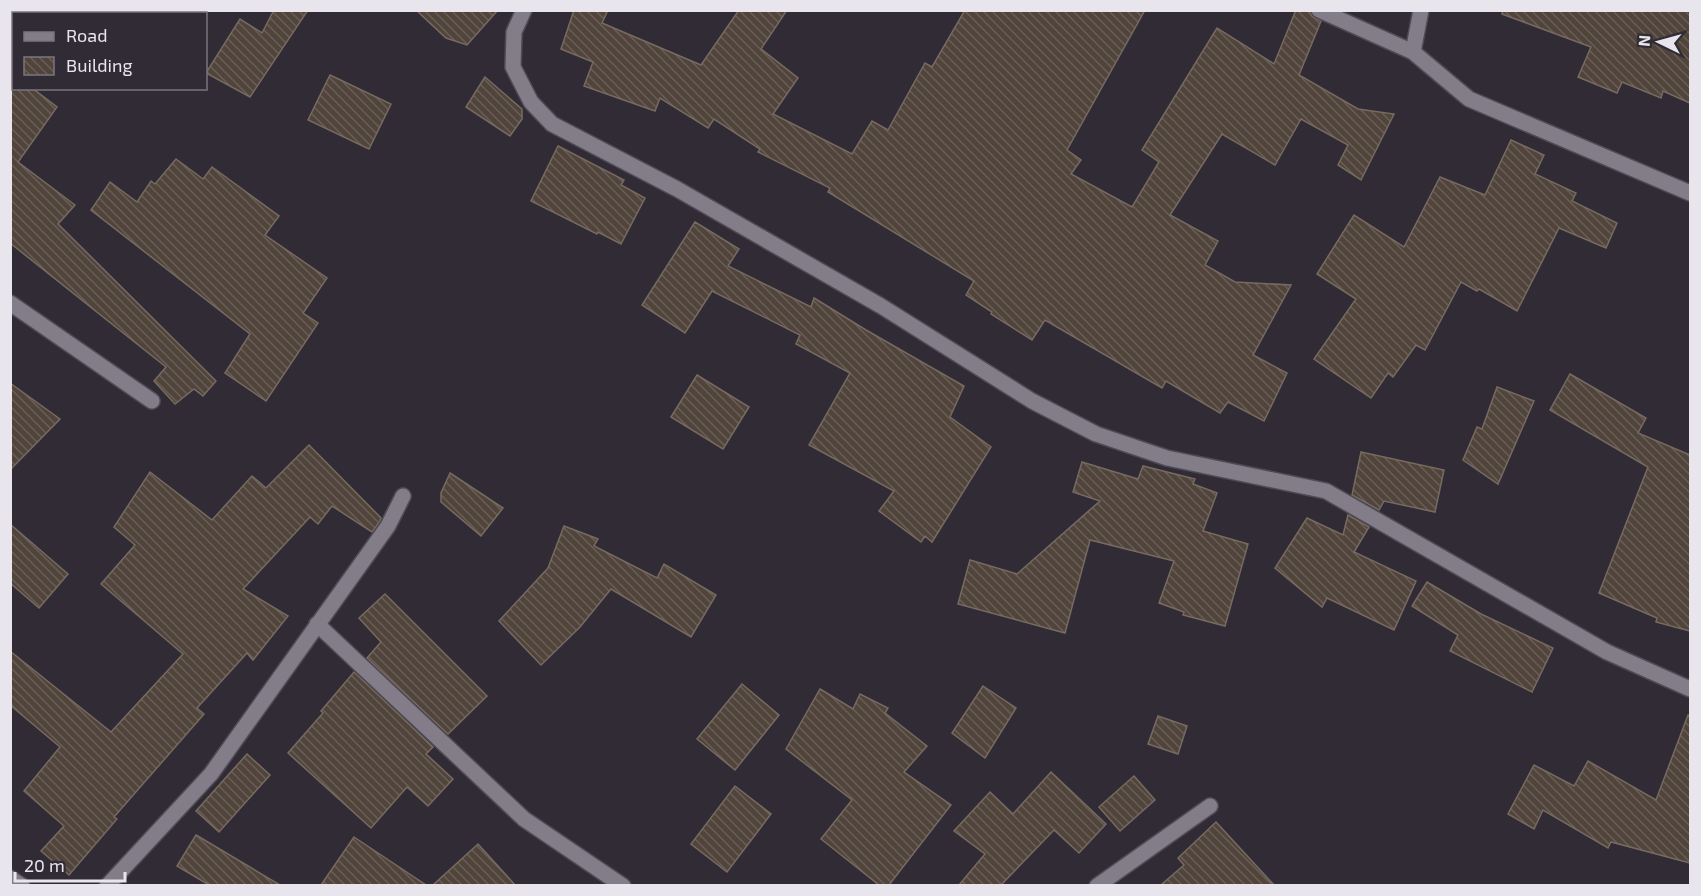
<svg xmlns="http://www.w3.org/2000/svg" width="1701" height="896" font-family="'Exo 2',sans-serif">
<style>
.building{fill:url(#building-back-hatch);stroke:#776b61;stroke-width:1.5}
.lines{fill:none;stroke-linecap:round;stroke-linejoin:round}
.minor-casing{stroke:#4f4a53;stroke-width:18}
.minor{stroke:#837c89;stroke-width:15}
</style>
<defs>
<pattern id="building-back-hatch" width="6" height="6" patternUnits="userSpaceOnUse" patternTransform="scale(1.5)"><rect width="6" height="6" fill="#50443b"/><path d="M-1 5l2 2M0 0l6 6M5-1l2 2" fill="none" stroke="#695f58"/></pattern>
</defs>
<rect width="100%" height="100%" fill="#312b36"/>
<!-- building -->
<g class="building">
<path d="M274,10H308L250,97L206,73L240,19L262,33Z"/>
<path d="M416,10H498L467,45L446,38Z"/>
<path d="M574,10H608L602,23L701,65L739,10H787L761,49L798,78L773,114L852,154L872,121L888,130L925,63L932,67L965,10H1145L1067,150L1081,160L1071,174L1132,207L1159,162L1142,150L1217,28L1274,64L1296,10H1309L1312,16L1321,21L1299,75L1358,109L1394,114L1361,180L1338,165L1348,145L1301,119L1275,165L1222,134L1170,215L1218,241L1205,265L1235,282L1291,285L1253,355L1287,373L1264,421L1228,402L1220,413L1166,381L1162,388L1045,320L1032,340L991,314L992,312L966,295L974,281L828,192L830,188L758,152L760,149L714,119L708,128L660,98L655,111L584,86L593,62L561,49Z"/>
<path d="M1503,10H1690V103L1663,91L1661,98L1622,82L1617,93L1578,77L1591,47L1502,14Z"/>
<path d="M330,75L391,104L369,149L308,120Z"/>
<path d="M485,77L522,109V119L510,136L466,107Z"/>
<path d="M10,88H32L57,107L18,162L75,205L58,224L216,381L203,396L194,389L175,404L154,381L166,367L10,243Z"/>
<path d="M1511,140L1544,155L1535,174L1576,193L1572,201L1617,223L1606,248L1559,228L1517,311L1479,289L1477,291L1461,282L1425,350L1416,345L1393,377L1388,373L1371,398L1314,359L1356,299L1317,274L1354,215L1404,247L1440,177L1485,195Z"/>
<path d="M558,146L624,180L621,185L645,198L621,244L598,232L597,234L531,201Z"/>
<path d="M176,159L203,179L212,167L279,216L265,235L327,278L303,313L318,323L266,401L225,373L250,334L91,210L110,182L137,202L151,181L155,184Z"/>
<path d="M695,222L739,249L728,266L811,307L814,298L866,330L964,386L950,417L991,447L932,542L925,536L921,542L879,511L894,491L809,445L850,373L796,344L800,335L712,291L685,333L642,305Z"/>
<path d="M1570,374L1646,418L1638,433L1690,455V631L1656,622L1657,618L1599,593L1648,467L1550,410Z"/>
<path d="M697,375L749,407L723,449L671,417Z"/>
<path d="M10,383L60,419L10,470Z"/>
<path d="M1497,387L1534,401L1498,484L1463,460L1477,427L1482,429Z"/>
<path d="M309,445L381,518L380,521L372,532L332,506L318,524L310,517L243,589L288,616L253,660L247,653L197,708L204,714L114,817L117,819L69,875L41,851L64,826L24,791L60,747L10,705V651L111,732L183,654L101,584L135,545L114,527L150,472L212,520L252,476L266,488Z"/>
<path d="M1361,452L1444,470L1435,512L1384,501L1379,510L1352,495Z"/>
<path d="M1082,462L1138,479L1143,466L1195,479L1193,484L1217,493L1203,531L1248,544L1225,626L1183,615L1184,612L1159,603L1174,561L1090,540L1065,633L958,604L970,560L1017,574L1100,501L1073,492Z"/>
<path d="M450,473L503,508L481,536L441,502V493Z"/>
<path d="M1348,515L1369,527L1354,552L1416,581L1394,630L1327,598L1322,607L1275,568L1307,518L1343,535Z"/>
<path d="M10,524L68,574L39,608L10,583Z"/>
<path d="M564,526L598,539L594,546L657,578L664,564L716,595L691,637L611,589L580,627L541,665L499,621L548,568Z"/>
<path d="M1427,582L1481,614L1553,648L1532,692L1450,651L1458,635L1412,606Z"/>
<path d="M385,594L487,696L448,734L367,658L381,642L359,618Z"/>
<path d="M354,672L433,747L426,754L453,779L428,806L407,787L371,828L288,753L323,713L321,711Z"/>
<path d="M742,684L779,715L735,770L697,739Z"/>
<path d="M983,686L1016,708L985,758L952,733Z"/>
<path d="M820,689L853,709L860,694L888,708L885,713L927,746L904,772L951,805L889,885H879L821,839L852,800L786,749Z"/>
<path d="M1688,715L1690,716V863L1611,842L1608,848L1543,810L1534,829L1508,814L1534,765L1574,786L1588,761L1656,800Z"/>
<path d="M1158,716L1187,726L1178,754L1148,744Z"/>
<path d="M247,754L270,775L219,832L196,811Z"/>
<path d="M1051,772L1106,824L1079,853L1054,830L1001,885H959L985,854L954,831L990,792L1013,814Z"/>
<path d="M1134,776L1155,800L1120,831L1099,807Z"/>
<path d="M735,786L771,814L727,872L691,844Z"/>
<path d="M1216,822L1274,885H1161L1184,865L1178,858Z"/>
<path d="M196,835L280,885H209L177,866Z"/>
<path d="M354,837L426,885H321Z"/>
<path d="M478,844L515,885H433Z"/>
</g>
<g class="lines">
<!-- minor casing -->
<g class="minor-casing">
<g id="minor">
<path d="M524,10L514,32L513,67L531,102L552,124L677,189L881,306L1032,401L1096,434L1167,458L1326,491L1607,652L1690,689"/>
<path d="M1319,10L1413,52L1469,99L1690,193"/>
<path d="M1413,52L1421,10"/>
<path d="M10,303L152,401"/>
<path d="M317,624L524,819L623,886"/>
<path d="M10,878L22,886"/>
<path d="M107,886L211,774L388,526L403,496"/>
<path d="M1097,886L1210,806"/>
</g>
</g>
<!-- minor -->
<use href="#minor" class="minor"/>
</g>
<!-- border -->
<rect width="1701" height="896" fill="none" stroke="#e9e5ec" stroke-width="24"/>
<!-- legend -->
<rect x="12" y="12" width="195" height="78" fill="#312b36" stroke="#7b757f" stroke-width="1.5"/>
<rect x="24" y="32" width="30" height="9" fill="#837c89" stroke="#7b757f" stroke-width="1.5"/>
<text x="66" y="42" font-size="18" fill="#e9e5ec">Road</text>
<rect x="24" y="57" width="30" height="18" fill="url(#building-back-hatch)" stroke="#7b757f" stroke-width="1.5"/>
<text x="66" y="72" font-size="18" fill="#e9e5ec">Building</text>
<!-- north arrow -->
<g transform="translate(1659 42) rotate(275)" stroke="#312b36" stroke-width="4.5" paint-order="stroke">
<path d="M0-4.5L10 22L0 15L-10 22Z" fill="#e9e5ec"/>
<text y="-9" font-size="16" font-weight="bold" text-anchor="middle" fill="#e9e5ec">N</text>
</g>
<!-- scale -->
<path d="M15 872v9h110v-9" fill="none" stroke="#e9e5ec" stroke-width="3"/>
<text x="24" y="872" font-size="18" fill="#e9e5ec" stroke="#312b36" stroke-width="4.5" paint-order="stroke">20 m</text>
</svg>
